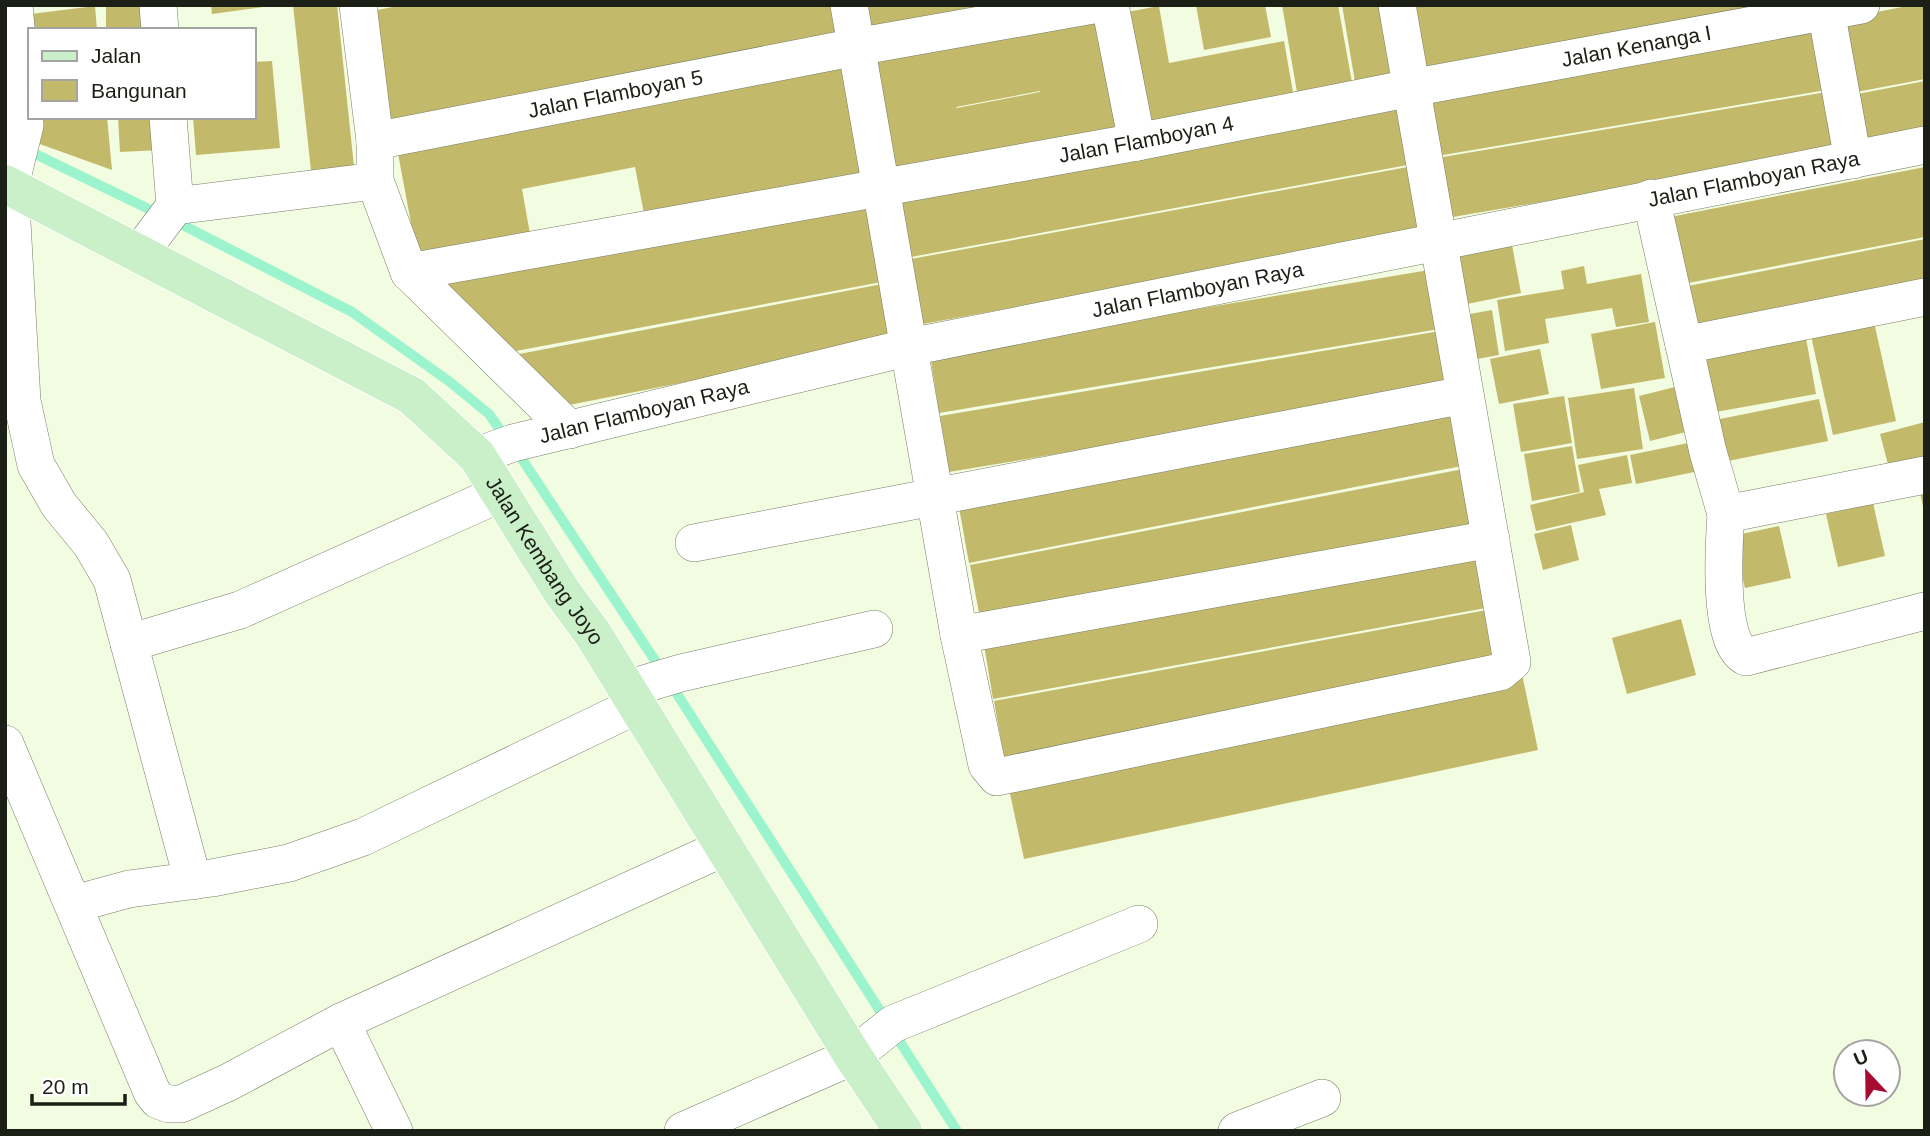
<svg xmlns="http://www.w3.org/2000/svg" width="1930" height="1136" font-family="Arial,sans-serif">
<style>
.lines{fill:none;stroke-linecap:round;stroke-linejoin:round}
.stream{stroke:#9cf4ce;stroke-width:10}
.building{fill:#c3b96a;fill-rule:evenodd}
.minor-casing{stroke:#767e66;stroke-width:38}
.major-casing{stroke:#fff;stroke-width:40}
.minor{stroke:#fff;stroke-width:37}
.major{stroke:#caf0c9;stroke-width:38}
.labels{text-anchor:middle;stroke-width:6;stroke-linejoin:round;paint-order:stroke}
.street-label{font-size:21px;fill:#1b1f15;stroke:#fff}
</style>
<rect width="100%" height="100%" fill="#f2fce0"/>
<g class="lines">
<!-- stream -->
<g class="stream">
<path d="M25,149L159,214"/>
<path d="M173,220L352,312L450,382L489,414L506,438"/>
<path d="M516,450L662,671"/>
<path d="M670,683L957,1131"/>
</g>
</g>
<!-- building -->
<g class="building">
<rect x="106" y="5" width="47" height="25"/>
<path d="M211,5H263V7L212,14Z"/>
<path d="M293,5H337L355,176L312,180Z"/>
<path d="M403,5H841L848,42L391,133L367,12Z"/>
<path d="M862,5H1040L868,39Z"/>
<path d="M1196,5H1265L1271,37L1204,50Z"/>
<path d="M1282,5H1338L1353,88L1298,98Z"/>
<path d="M1342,5H1391L1403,80L1356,88Z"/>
<path d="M1412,5H1811L1426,80Z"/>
<path d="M1912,5H1925V79L1846,94L1832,21Z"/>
<path d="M95,6L97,30H33L31,14Z"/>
<path d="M1159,6L1169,63L1284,41L1294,98L1143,126L1122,13Z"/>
<path d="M1102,12L1124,135L894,177L872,54ZM1040,91V92L957,108L956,107Z"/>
<path d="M1822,27L1832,89L1437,156L1427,93Z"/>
<path d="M272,61L280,148L196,155L193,117H254V62Z"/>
<path d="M851,62L873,181L646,224L635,167L522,189L532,245L419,266L397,148Z"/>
<path d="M1925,81V139L1857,152L1847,96Z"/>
<path d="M1832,91L1842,151L1447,218L1437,158Z"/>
<path d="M1402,103L1413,164L911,257L899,196Z"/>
<path d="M36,117H107L112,170L37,143Z"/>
<path d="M118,117H159L160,150L120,152Z"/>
<path d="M1413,166L1425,231L923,324L911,259Z"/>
<path d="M1925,167V237L1683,284L1670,217Z"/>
<path d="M872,200L887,281L505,353L432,280Z"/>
<path d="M1925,239V293L1693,338L1683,287Z"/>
<path d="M1512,245L1521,293L1467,304L1457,256Z"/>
<path d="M1584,266L1587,284L1641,274L1649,322L1616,327L1612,308L1545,319L1549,343L1505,351L1497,300L1564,289L1561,271Z"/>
<path d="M1429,270L1439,329L939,413L930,354Z"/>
<path d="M887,283L898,340L569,405L509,356Z"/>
<path d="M1492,310L1499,355L1477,359L1470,314Z"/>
<path d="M1655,322L1665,378L1601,389L1591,334Z"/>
<path d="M1874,322L1896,421L1833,435L1811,336Z"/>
<path d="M1440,331L1449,388L949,472L940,416Z"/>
<path d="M1806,338L1816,394L1710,413L1700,357Z"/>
<path d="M1540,349L1549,394L1499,404L1490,359Z"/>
<path d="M1675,387L1686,432L1650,441L1639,396Z"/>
<path d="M1634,388L1643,449L1577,459L1568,398Z"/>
<path d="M1564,396L1572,443L1521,452L1513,404Z"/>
<path d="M1819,399L1828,441L1723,462L1715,420Z"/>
<path d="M1456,405L1467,465L969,563L958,502Z"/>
<path d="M1925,422V467L1891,476L1880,434Z"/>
<path d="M1693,442L1699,471L1636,484L1630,455Z"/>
<path d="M1572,446L1580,492L1532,501L1524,454Z"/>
<path d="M1627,455L1632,483L1599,489L1606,515L1536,531L1530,505L1584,492L1578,465Z"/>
<path d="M1468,468L1480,531L982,629L970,565Z"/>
<path d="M1925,492V511H1924L1920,493Z"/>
<path d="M1873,503L1885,556L1838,567L1826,514Z"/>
<path d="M1571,525L1579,560L1543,570L1534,534Z"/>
<path d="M1779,526L1791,578L1745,588L1732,536Z"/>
<path d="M1482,554L1491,607L993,699L984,645Z"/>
<path d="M1492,609L1502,666L1004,758L994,701Z"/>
<path d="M1681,619L1696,675L1627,694L1612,638Z"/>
<path d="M1522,674L1538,750L1024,859L1008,784Z"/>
</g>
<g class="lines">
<!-- minor casing -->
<g class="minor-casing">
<g id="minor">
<path d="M14,5L25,125L10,186L22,401L36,465L59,505L91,544L112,580L193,881"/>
<path d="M158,5L160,30"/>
<path d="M358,5L375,141V181L409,272L570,430"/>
<path d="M849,5L959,635L987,765L997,777L1500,672L1512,662L1397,5"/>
<path d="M1110,5L1137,142"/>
<path d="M1825,5L1853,160"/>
<path id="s1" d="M375,141L856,47L1093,5"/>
<path d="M1651,198L1708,452L1726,514L1925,475"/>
<path d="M175,206L375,181"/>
<path d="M139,254L175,206L168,117"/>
<path id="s2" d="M409,272L1137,142L1411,88L1861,5"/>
<path d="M1684,345L1925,297"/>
<path id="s3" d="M477,456L513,443L910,347L1925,145"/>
<path d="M1726,514C1724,543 1717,643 1746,657L1925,611"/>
<path d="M694,543L1464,395"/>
<path d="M959,635L1491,539"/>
<path d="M129,643L240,610L499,494"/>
<path d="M627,689L681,673L874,629"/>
<path d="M5,744L152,1092L158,1100L169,1104H181L229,1082L341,1022L725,847"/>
<path d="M74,904L129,889L212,878L289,863L363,837L637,705"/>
<path d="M341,1022L394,1131"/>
<path d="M683,1131L853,1056L893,1024L1139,924"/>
<path d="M1237,1131L1322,1098"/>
</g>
</g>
<!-- major casing -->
<g class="major-casing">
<g id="major">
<path id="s4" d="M5,184L412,396L477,456L562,592L593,634L853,1056L903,1131"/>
</g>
</g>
<!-- minor -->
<use href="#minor" class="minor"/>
<!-- major -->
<use href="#major" class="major"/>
</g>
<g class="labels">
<!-- street labels -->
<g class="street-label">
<text dy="7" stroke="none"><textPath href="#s2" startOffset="1248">Jalan Kenanga I</textPath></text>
<text dy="7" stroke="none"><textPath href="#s1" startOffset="245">Jalan Flamboyan 5</textPath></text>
<text dy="7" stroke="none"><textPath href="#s2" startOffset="749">Jalan Flamboyan 4</textPath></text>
<text dy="7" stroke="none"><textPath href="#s3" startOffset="1307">Jalan Flamboyan Raya</textPath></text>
<text dy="7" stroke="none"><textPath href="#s3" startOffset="740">Jalan Flamboyan Raya</textPath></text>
<text dy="7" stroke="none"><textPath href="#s3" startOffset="173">Jalan Flamboyan Raya</textPath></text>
<text dy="7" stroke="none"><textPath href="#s4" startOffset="672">Jalan Kembang Joyo</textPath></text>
</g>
</g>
<!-- border -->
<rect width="1930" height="1136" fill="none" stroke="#1b1f15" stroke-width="14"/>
<!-- legend -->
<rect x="28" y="28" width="228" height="91" fill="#ffffff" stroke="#a4a5a1" stroke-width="2"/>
<rect x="42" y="51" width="35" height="10" fill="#caf0c9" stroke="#a4a5a1" stroke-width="2"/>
<text x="91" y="63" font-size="21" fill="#1b1f15">Jalan</text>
<rect x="42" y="80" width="35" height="21" fill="#c3b96a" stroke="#a4a5a1" stroke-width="2"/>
<text x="91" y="98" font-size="21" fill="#1b1f15">Bangunan</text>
<!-- north arrow -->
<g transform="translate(1867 1073) rotate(338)"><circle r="33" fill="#ffffff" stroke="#a4a5a1" stroke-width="2"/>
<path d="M0-5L12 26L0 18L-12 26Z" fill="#a60c31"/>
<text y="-10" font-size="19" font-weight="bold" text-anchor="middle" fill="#1b1f15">U</text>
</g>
<!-- scale -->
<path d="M32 1094v10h93v-10" fill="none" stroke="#1b1f15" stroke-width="3.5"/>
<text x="42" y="1094" font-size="21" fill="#1b1f15" stroke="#ffffff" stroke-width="5" paint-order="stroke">20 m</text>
</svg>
